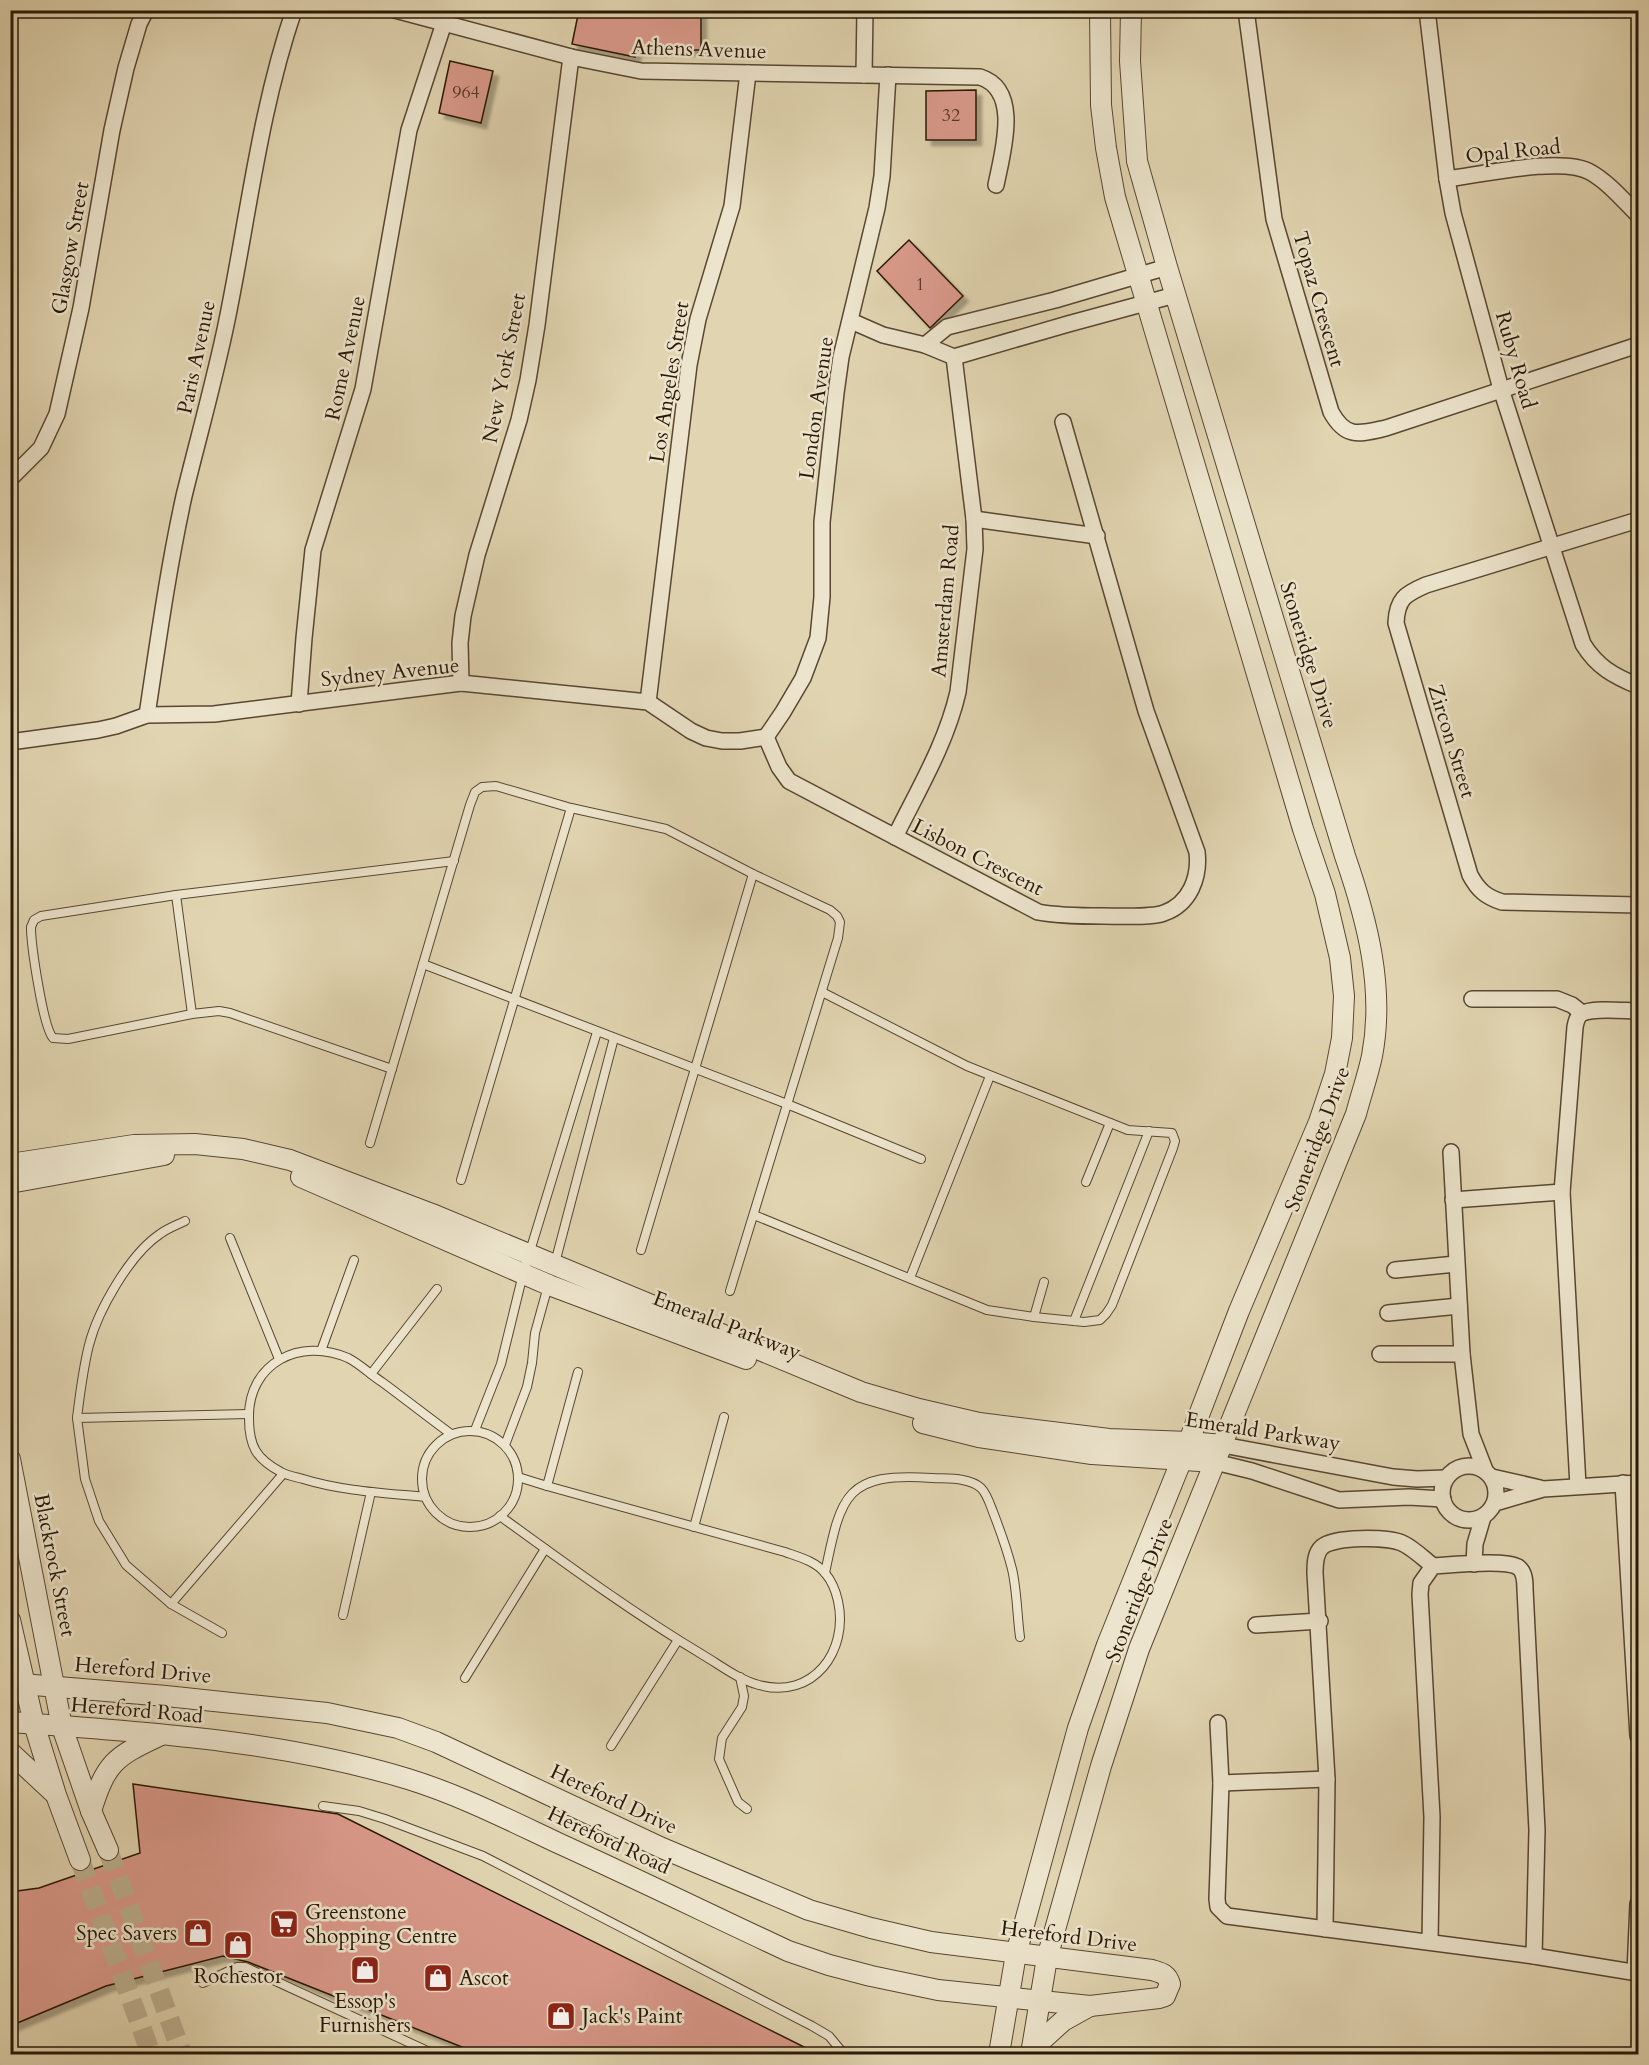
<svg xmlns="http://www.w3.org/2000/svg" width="1649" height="2065" font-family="Cardo,serif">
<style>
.building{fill:#da9a8b;stroke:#2a1806;stroke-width:1.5;filter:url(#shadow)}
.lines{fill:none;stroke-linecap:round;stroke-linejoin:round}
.tertiary-tunnel{stroke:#bcaf8f;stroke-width:20;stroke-dasharray:20 10;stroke-linecap:butt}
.service-casing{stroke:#584731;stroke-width:10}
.minor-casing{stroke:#584731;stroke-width:18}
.tertiary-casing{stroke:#584731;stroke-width:22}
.service{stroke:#ece4cc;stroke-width:8}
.minor{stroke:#ece4cc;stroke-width:15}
.tertiary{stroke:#ece4cc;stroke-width:20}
.labels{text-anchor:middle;stroke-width:5;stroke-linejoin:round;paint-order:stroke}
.number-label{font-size:18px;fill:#563827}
.street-label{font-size:21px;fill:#2a1806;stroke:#ece4cc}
.poi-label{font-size:21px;fill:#2a1806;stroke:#ece4cc;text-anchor:start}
</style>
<defs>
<filter id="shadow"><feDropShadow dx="5.5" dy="5.5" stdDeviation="1.5" flood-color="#0004"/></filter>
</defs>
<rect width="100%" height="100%" fill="#e1d5b1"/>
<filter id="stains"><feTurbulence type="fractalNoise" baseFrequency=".00333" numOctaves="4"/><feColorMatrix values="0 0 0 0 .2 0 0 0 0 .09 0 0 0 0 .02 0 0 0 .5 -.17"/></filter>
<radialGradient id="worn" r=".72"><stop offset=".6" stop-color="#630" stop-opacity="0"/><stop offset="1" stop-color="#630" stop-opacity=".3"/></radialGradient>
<!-- building -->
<g class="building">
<path d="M579,10H701V50H636L635,57L572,44Z"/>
<path d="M450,61L493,71L481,123L439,113Z"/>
<path d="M976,90V140H926V91Z"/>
<path d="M909,240L963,296L930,328L877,271Z"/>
<path d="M133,1784L338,1814L820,2055H482L248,1962L223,1956L106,1986L10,2026V1892L39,1888L140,1853Z"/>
</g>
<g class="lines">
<!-- tertiary-tunnel -->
<g class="tertiary-tunnel">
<path d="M108,1850L182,2054"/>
<path d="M80,1860L151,2054"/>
</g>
<!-- service casing -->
<g class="service-casing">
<g id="service">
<path d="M176,895L192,1014"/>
<path d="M423,964L787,1104L921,1159"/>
<path d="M392,1069L230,1013L219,1011L192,1014L68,1039L53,1038C43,1027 31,945 31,927L34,920L41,916L176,895L454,861"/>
<path d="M370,1143L470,805L475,792L482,787L496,786L571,808L666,829L753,874L830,910L837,916L840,922L838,938L730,1291"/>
<path d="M461,1180L571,808"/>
<path d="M1086,1182L1110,1123"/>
<path d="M754,1215L987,1310L1034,1317L1084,1322L1100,1320L1106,1314L1112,1305L1173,1148L1175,1141L1172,1133L1128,1130L967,1066L822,992"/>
<path d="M230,1238L279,1359"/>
<path d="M641,1250L753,874"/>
<path d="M555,1263L614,1038"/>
<path d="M910,1278L990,1076"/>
<path d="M1034,1317L1044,1282"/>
<path d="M1074,1321L1149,1131"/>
<path d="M321,1351L354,1260"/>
<path d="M371,1374L437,1289"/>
<path d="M77,1418C80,1393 83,1369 89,1345C98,1310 130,1254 160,1234C168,1228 177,1225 185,1221"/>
<path d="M475,1430L501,1364L523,1274L597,1032"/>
<circle cx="470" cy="1479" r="48"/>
<path d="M505,1445L527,1387L532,1363L535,1333L548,1286"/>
<path d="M547,1486L578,1372"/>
<path d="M425,1497C384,1493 342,1491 303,1479C296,1477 288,1476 281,1472C256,1459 249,1446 249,1418C248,1363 300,1337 348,1358C360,1364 371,1375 382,1382C405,1399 428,1417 451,1434"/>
<path d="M500,1516C566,1564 633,1613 703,1655C720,1665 739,1680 759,1685C813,1700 849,1651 838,1601C836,1592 831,1580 825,1573C815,1561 799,1557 785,1552L547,1486L518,1477"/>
<path d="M694,1527L724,1417"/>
<path d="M825,1573C841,1495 845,1472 932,1478C947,1479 969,1477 981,1488C987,1494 990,1504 993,1512C1000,1530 1007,1549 1012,1569C1017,1590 1017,1615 1020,1637"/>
<path d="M171,1604L126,1565L99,1521L85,1479L77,1418L248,1414"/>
<path d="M343,1615L371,1492"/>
<path d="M222,1633L171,1604L283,1474"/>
<path d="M740,1677L744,1696L742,1707L722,1738L719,1759L738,1802L747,1809"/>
<path d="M465,1678L545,1549"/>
<path d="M611,1746L678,1640"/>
<path d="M323,1806L359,1811L385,1819L483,1856L812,2026L829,2036L844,2054"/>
<path d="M203,1983L237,1967H245L434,2054"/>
</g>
</g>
<!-- minor casing -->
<g class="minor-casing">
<g id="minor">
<path d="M395,10L571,57L641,71L980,77C1022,90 1002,154 996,185"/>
<path d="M1246,10L1274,219L1331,412C1346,439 1359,434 1386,428L1638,345"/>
<path d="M1427,10L1447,179L1453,213L1501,389L1583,644C1597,667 1614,676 1638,686"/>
<path d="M864,75L865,10"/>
<path d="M1447,179C1480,175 1562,156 1590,172C1608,182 1623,200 1638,215"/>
<path d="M851,321L883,335L925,345L954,357L1068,324L1175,295"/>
<path d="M925,345L947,327L1055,300L1167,267"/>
<path d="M10,479L41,448L57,414L81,308L112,130L126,68L139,24L146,10"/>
<path d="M974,519L1097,536"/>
<path d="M1638,520L1426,585C1405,594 1397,599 1396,623L1470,875C1478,890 1486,897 1502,902L1638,905"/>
<path d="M461,683L460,643L463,616L477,555L519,420L528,380L537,325L571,57"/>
<path d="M648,702L689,365L698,319L732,206L748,73"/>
<path d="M299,704L304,638L313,550L363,389L409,130L444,23"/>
<path d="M147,715C158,642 168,569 184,496C198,439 214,382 226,325C248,219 259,113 294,10"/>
<path d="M766,737L779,767L789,781L1038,912C1059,916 1081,916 1103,916C1119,916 1151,918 1164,913C1190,904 1200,877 1197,852L1146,711L1063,422"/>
<path d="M766,737L783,712L803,678L818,638L822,597V522L836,393L841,357L877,208L882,176L888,75"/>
<path d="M10,742L98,730L116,726L147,715L214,714L461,683L648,702L691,731L706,738L722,741H740L766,737"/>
<path d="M895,837C918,790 946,744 958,692L975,549L974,519L954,357"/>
<path d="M1472,999H1557L1572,1005L1582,1013"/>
<path d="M1451,1152L1462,1354L1471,1434L1485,1470"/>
<path d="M1453,1200L1562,1192"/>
<path d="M1395,1270L1456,1264"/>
<path d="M1388,1313L1459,1306"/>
<path d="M1380,1354H1462"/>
<path d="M1223,1445L1393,1477L1417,1479L1446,1478"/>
<path d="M1215,1462L1252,1471L1339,1500L1409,1497L1443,1499"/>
<circle cx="1469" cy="1493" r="27"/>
<path d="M1492,1477L1540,1488"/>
<path d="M1623,1483L1638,1736"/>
<path d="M1578,1486L1562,1192L1575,1027C1576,1022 1577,1017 1581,1014C1592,1007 1625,1011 1638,1011"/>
<path d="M1495,1503L1543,1489L1638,1483"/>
<path d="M1474,1564L1475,1544L1483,1517"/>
<path d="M1256,1625L1320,1621"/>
<path d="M1218,1723L1221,1783L1217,1899L1218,1907L1227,1916L1534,1956L1638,1973"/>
<path d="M1221,1783L1327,1779"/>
<path d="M1325,1929L1327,1779L1315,1573C1315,1564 1315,1553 1322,1547C1334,1536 1388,1537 1402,1543C1413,1548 1423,1558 1433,1566"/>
<path d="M1430,1942L1432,1817L1420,1594L1421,1583L1433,1566C1450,1565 1505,1559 1518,1567C1525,1572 1525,1582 1525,1589L1537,1830L1534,1956"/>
<path d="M1635,1972L1638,1904"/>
</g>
</g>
<!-- tertiary casing -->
<g class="tertiary-casing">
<g id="tertiary">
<path d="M10,1164L134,1145L195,1144L243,1149L290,1160L432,1214L861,1392L919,1409L979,1423L1109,1439L1189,1442L1223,1445"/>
<path d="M301,1177L549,1285L746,1359"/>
<path d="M10,1183L164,1155"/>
<path d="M923,1423L979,1437L1092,1454L1215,1462"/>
<path d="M10,1459L62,1727L91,1811L108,1850"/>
<path d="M10,1620L34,1724L56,1795L80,1860"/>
<path d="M10,1683L166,1696L327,1713L398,1728L436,1742L662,1848L809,1910L871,1928L931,1942L1152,1970C1162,1973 1167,1974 1170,1984L1165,1996L1159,1998L1090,2006L938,1990L871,1976L829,1965L788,1951C711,1915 635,1878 558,1843C509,1820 460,1795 408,1779C280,1740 144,1732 10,1722"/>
<path d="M10,1752L54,1793"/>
<path d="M91,1811C106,1763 114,1757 159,1736"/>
<path d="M1032,2049L1063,2021L1090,2006"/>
<path d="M999,2054L1016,1954L1078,1728L1107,1645L1182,1459L1239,1311L1319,1122L1335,1074L1342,1038L1344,996L1340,958L1325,894L1303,829L1115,197L1106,148L1101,105L1100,10"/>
<path d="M1031,2054L1047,1958L1101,1766L1139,1649L1356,1114C1361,1095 1368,1075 1372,1056C1385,988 1367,920 1345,856L1167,267L1137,161L1130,61L1131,10"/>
</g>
</g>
<!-- service -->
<use href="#service" class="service"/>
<!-- minor -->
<use href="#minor" class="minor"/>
<!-- tertiary -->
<use href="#tertiary" class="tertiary"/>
</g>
<!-- icons -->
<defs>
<g id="supermarket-square" transform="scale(1.5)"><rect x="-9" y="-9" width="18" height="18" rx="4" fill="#8f2418" stroke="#ece4cc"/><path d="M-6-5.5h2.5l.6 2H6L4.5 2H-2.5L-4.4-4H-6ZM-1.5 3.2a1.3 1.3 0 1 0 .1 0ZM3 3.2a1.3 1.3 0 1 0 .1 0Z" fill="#fff"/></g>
<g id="shop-square" transform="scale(1.5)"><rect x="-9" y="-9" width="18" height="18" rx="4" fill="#8f2418" stroke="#ece4cc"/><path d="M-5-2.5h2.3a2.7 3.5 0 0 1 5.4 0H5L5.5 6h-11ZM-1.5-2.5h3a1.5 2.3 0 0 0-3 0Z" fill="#fff"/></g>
</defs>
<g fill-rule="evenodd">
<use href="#supermarket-square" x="284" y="1924"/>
<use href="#shop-square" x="198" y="1933"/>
<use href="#shop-square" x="238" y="1945"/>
<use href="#shop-square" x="365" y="1970"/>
<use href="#shop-square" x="438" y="1978"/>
<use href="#shop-square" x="561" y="2016"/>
</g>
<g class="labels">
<!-- number labels -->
<g class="number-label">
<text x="466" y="98">964</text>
<text x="951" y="121">32</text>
<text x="920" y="290">1</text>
</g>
<!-- street labels -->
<g class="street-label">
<text transform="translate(699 49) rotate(2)" y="7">Athens Avenue</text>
<text transform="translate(1513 151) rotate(-6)" y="7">Opal Road</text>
<text transform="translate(70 248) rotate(-80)" y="7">Glasgow Street</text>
<text transform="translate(1319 299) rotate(74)" y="7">Topaz Crescent</text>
<text transform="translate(196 357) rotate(-78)" y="7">Paris Avenue</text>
<text transform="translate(345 358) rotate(-78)" y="7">Rome Avenue</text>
<text transform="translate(1516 360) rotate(74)" y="7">Ruby Road</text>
<text transform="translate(504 368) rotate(-79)" y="7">New York Street</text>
<text transform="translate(669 382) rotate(-81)" y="7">Los Angeles Street</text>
<text transform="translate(816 408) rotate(-82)" y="7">London Avenue</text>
<text transform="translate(945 601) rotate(-85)" y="7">Amsterdam Road</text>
<text transform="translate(1309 655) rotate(73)" y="7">Stoneridge Drive</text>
<text transform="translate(390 672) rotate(-6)" y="7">Sydney Avenue</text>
<text transform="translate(1452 741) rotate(73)" y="7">Zircon Street</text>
<text transform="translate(978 857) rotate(27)" y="7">Lisbon Crescent</text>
<text transform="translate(1317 1139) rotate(-70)" y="7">Stoneridge Drive</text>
<text transform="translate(727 1325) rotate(21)" y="7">Emerald Parkway</text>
<text transform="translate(1263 1431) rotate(9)" y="7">Emerald Parkway</text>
<text transform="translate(55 1565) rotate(79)" y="7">Blackrock Street</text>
<text transform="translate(1139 1590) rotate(-69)" y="7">Stoneridge Drive</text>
<text transform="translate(143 1670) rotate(5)" y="7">Hereford Drive</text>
<text transform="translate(137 1710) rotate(5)" y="7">Hereford Road</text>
<text transform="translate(614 1799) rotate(25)" y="7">Hereford Drive</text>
<text transform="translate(609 1840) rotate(25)" y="7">Hereford Road</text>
<text transform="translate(1069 1936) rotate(7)" y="7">Hereford Drive</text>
</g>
<!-- poi labels -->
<g class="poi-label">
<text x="305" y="1919">Greenstone<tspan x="305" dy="24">Shopping Centre</tspan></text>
<text x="177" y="1940" text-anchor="end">Spec Savers</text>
<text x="238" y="1983" text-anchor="middle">Rochestor</text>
<text x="459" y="1985">Ascot</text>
<text x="365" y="2008" text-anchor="middle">Essop's<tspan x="365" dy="24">Furnishers</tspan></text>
<text x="582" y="2023">Jack's Paint</text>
</g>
</g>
<!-- margin -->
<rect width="1649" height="2065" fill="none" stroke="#e1d5b1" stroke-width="36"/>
<rect x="12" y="12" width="1625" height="2041" fill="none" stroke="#2a1806" stroke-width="3"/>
<rect x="18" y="18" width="1613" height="2029" fill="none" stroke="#2a1806" stroke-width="1.5"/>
<rect width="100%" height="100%" filter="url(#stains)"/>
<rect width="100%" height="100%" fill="url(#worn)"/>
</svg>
